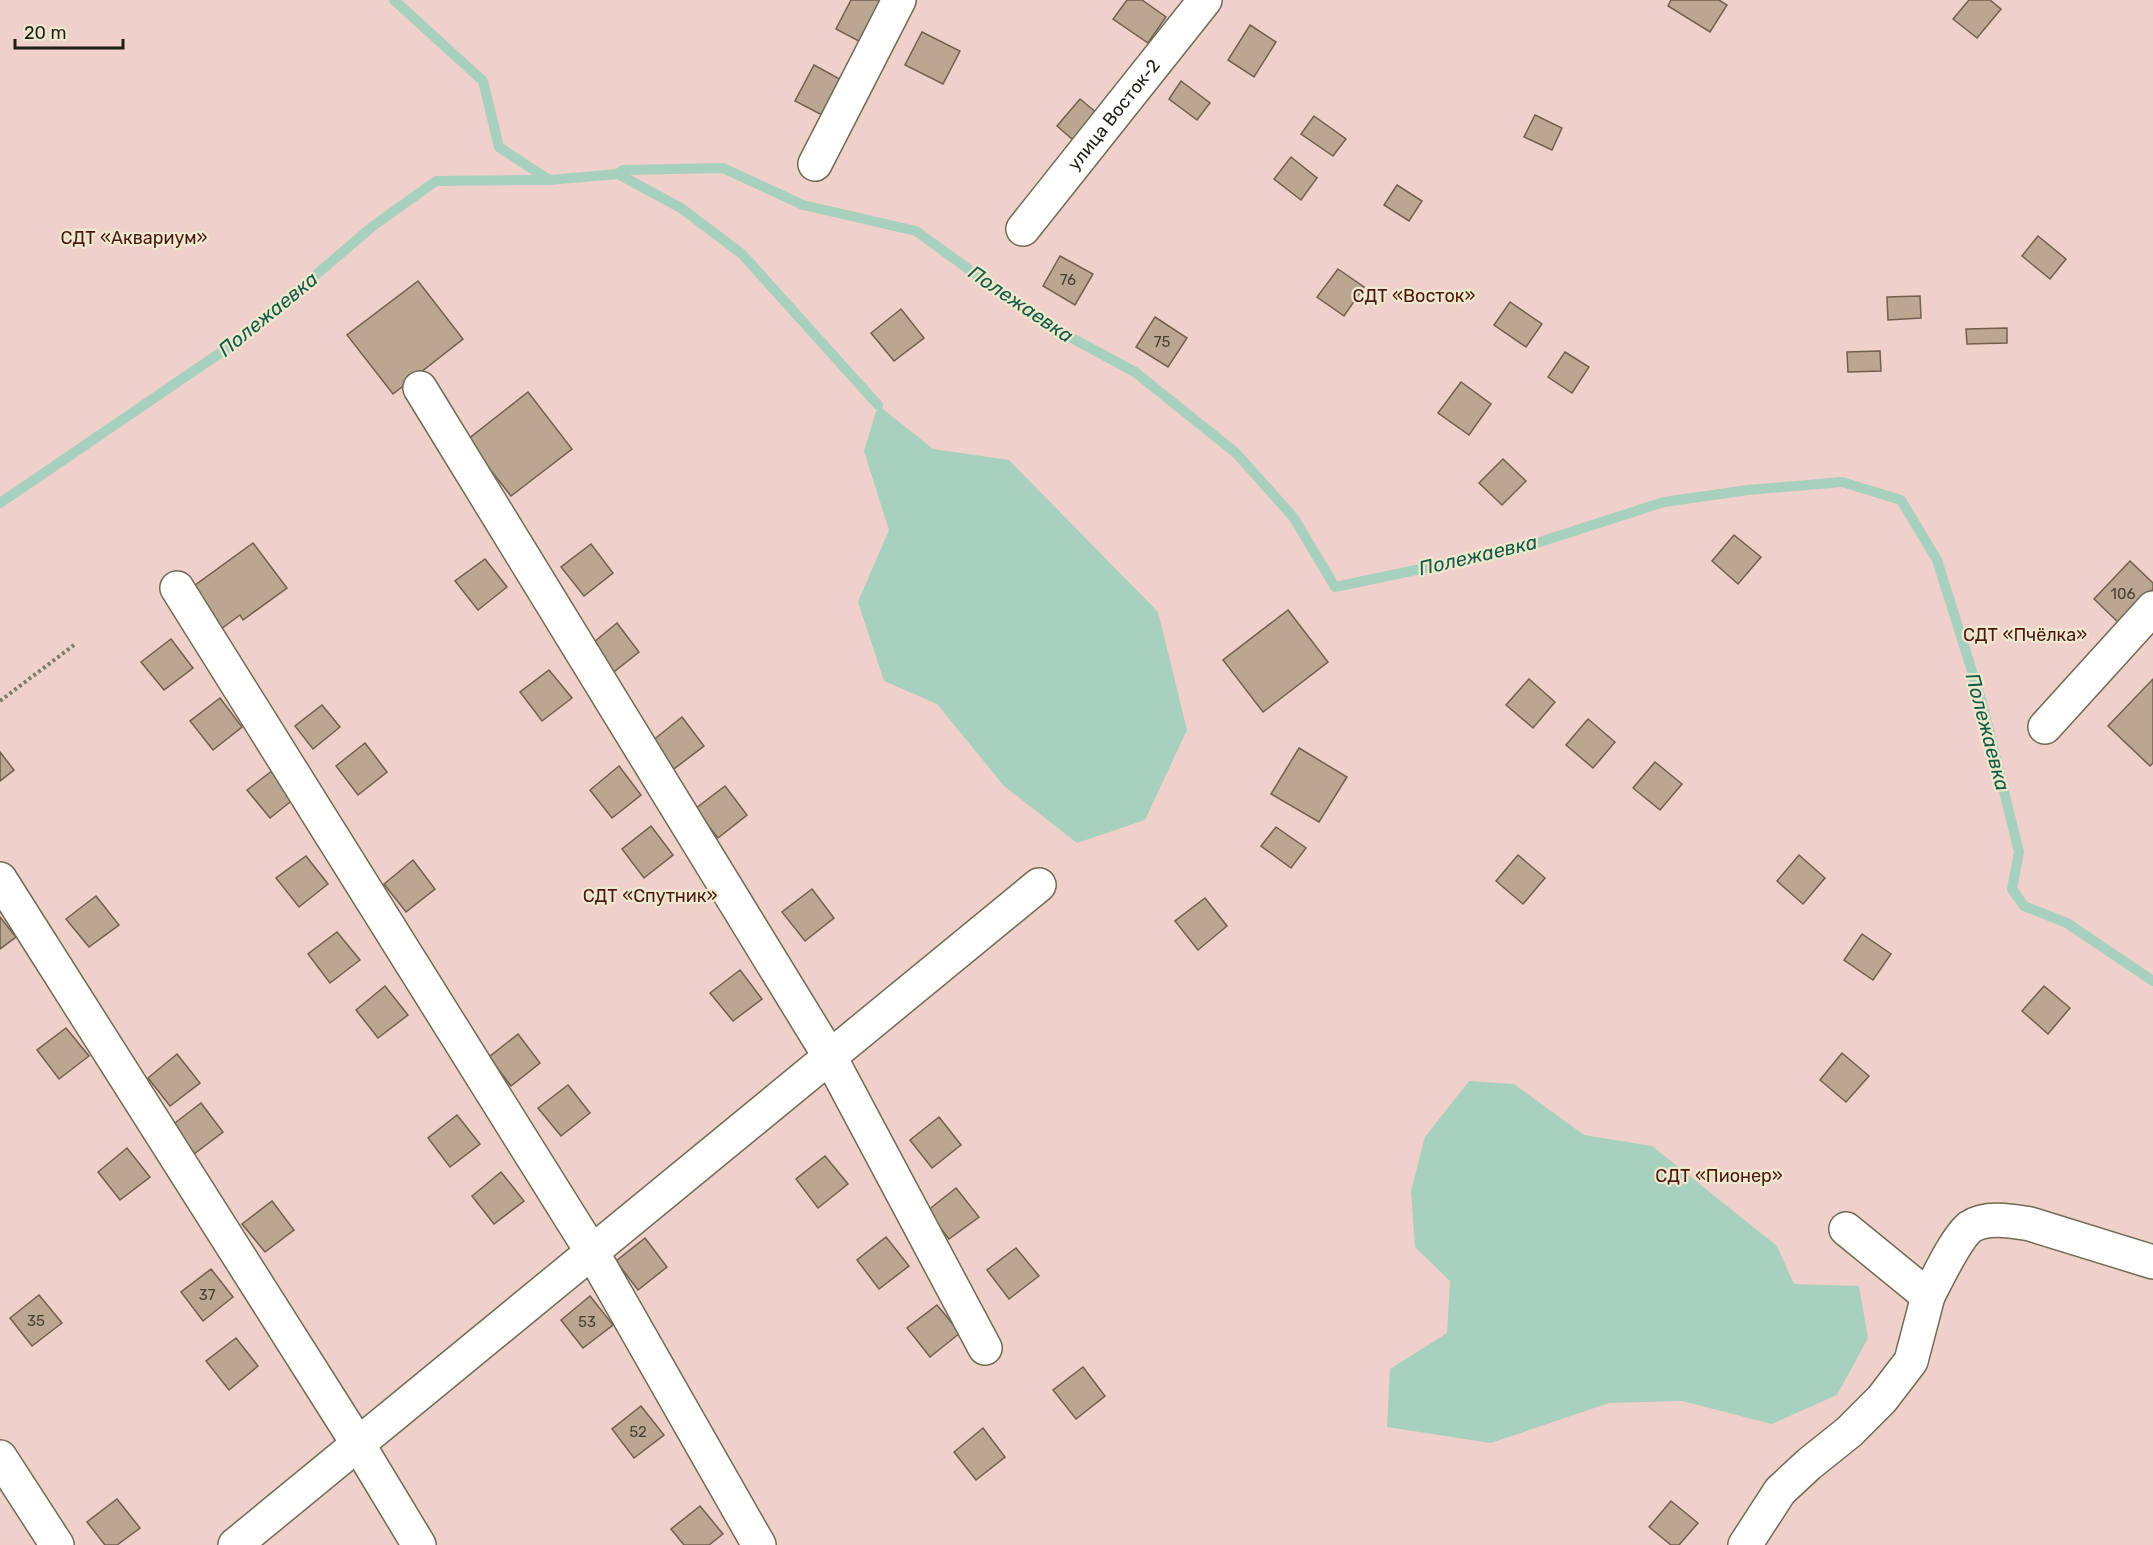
<svg xmlns="http://www.w3.org/2000/svg" width="2153" height="1545" font-family="Rubik,sans-serif">
<style>
.green{fill:#f0d0ca}
.water{fill:#a8d0be}
.lines{fill:none;stroke-linecap:round;stroke-linejoin:round}
.stream{stroke:#a8d0be;stroke-width:10}
.building{fill:#bba692;stroke:#725f4d;stroke-width:1.5}
.minor-casing{stroke:#706b53;stroke-width:36}
.path{stroke:#7d7b69;stroke-width:4;stroke-dasharray:3 3;stroke-linecap:butt}
.minor{stroke:#fff;stroke-width:33}
.labels{text-anchor:middle;stroke-width:4.5;stroke-linejoin:round;paint-order:stroke}
.number-label{font-size:15px;fill:#474134}
.street-label{font-size:18px;fill:#201f15;stroke:#eee9ce}
.park-label{font-size:18px;fill:#4a1710;stroke:#eee9ce}
.water-label{font-size:20px;font-style:italic;fill:#165c45;stroke:#eee9ce}
</style>
<rect width="100%" height="100%" fill="#eee9ce"/>
<!-- green -->
<rect class="green" x="0" y="0" width="2153" height="1545"/>
<!-- water -->
<g class="water">
<path d="M878,405L933,449L1009,460L1158,612L1187,730L1145,820L1077,843L1004,786L937,704L884,681L858,602L889,530L864,451Z"/>
<path d="M1469,1081L1514,1084L1584,1135L1652,1146L1777,1246L1794,1284L1859,1286L1868,1338L1837,1395L1772,1424L1682,1401L1609,1403L1491,1443L1387,1427L1390,1369L1447,1333L1450,1281L1415,1247L1411,1191L1425,1137Z"/>
</g>
<g class="lines">
<!-- stream -->
<g class="stream">
<path d="M394,0L483,81L499,147L549,180L618,174L681,208L742,254L878,405"/>
<path d="M618,174L623,170L723,168L803,205L916,231L1040,321L1135,372L1236,453L1294,518L1335,587L1521,548L1664,502L1748,490L1842,482L1901,500L1937,560L1983,706L2019,852L2012,889L2024,906L2067,923L2153,981"/>
<path d="M0,503L242,338L373,226L436,181L549,180"/>
</g>
</g>
<!-- building -->
<g class="building">
<path d="M851,0H881L866,45L836,29Z"/>
<path d="M1127,0H1142L1166,17L1148,43L1113,19Z"/>
<path d="M1671,0H1719L1727,5L1710,32L1668,6Z"/>
<path d="M1969,0H1990L2001,9L1977,38L1953,19Z"/>
<path d="M1250,25L1276,42L1254,77L1228,60Z"/>
<path d="M922,32L960,51L943,84L905,65Z"/>
<path d="M814,65L845,82L826,117L795,101Z"/>
<path d="M1181,81L1210,103L1197,120L1169,99Z"/>
<path d="M1080,99L1103,118L1080,146L1057,126Z"/>
<path d="M1535,115L1562,128L1552,150L1524,137Z"/>
<path d="M1314,116L1346,139L1333,156L1301,134Z"/>
<path d="M1291,157L1317,178L1301,200L1274,179Z"/>
<path d="M1397,185L1422,201L1409,221L1384,205Z"/>
<path d="M2038,236L2066,259L2050,279L2022,256Z"/>
<path d="M1060,256L1093,274L1075,305L1043,286Z"/>
<path d="M1338,269L1364,287L1344,316L1317,297Z"/>
<path d="M418,281L463,339L393,394L347,335Z"/>
<path d="M1920,296L1921,318L1888,320L1887,297Z"/>
<path d="M1510,302L1542,324L1526,347L1494,325Z"/>
<path d="M901,309L924,338L894,361L871,333Z"/>
<path d="M1155,317L1187,338L1168,367L1136,347Z"/>
<path d="M2007,328V343L1967,344L1966,329Z"/>
<path d="M1880,351L1881,371L1848,372L1847,352Z"/>
<path d="M1565,352L1589,367L1572,393L1548,377Z"/>
<path d="M1461,382L1491,404L1469,435L1438,413Z"/>
<path d="M528,392L572,449L511,496L467,440Z"/>
<path d="M1503,459L1526,481L1502,505L1479,483Z"/>
<path d="M1734,535L1761,557L1738,584L1712,561Z"/>
<path d="M253,543L287,588L243,620L240,615L217,632L187,591Z"/>
<path d="M591,544L613,573L584,596L561,567Z"/>
<path d="M485,559L507,587L478,610L455,581Z"/>
<path d="M2130,561L2153,583V589L2120,624L2094,599Z"/>
<path d="M1288,610L1328,662L1263,712L1223,660Z"/>
<path d="M617,623L639,652L610,675L588,647Z"/>
<path d="M171,639L193,668L164,690L141,662Z"/>
<path d="M549,670L572,698L542,721L520,692Z"/>
<path d="M1529,679L1555,702L1533,728L1506,705Z"/>
<path d="M2153,679V763L2150,766L2108,726Z"/>
<path d="M220,698L242,727L213,750L190,721Z"/>
<path d="M322,705L340,727L313,749L295,726Z"/>
<path d="M682,717L704,746L674,769L652,741Z"/>
<path d="M1588,719L1615,742L1593,768L1566,745Z"/>
<path d="M365,743L387,772L358,795L336,766Z"/>
<path d="M1299,748L1347,777L1319,822L1271,794Z"/>
<path d="M0,752L14,770L0,781Z"/>
<path d="M1655,762L1682,784L1660,810L1633,788Z"/>
<path d="M619,766L641,795L612,818L590,790Z"/>
<path d="M277,767L299,795L270,818L247,790Z"/>
<path d="M725,786L747,815L718,838L695,809Z"/>
<path d="M651,826L673,855L644,878L622,849Z"/>
<path d="M1276,827L1306,848L1291,868L1261,846Z"/>
<path d="M1518,855L1545,878L1523,904L1496,881Z"/>
<path d="M1799,855L1825,878L1803,904L1777,881Z"/>
<path d="M306,856L328,884L299,907L276,878Z"/>
<path d="M413,860L435,889L406,912L384,884Z"/>
<path d="M812,889L834,918L805,941L782,912Z"/>
<path d="M96,896L119,925L89,947L66,919Z"/>
<path d="M1205,898L1227,926L1198,950L1175,921Z"/>
<path d="M0,917L16,937L0,949Z"/>
<path d="M337,932L360,960L330,983L308,954Z"/>
<path d="M1862,934L1891,954L1873,980L1844,960Z"/>
<path d="M740,970L762,999L733,1021L710,993Z"/>
<path d="M385,986L408,1015L378,1038L356,1010Z"/>
<path d="M2044,986L2070,1008L2048,1034L2022,1011Z"/>
<path d="M66,1028L89,1056L59,1079L37,1050Z"/>
<path d="M518,1034L540,1063L511,1086L489,1057Z"/>
<path d="M1842,1053L1869,1076L1846,1102L1820,1080Z"/>
<path d="M177,1054L200,1083L170,1106L148,1078Z"/>
<path d="M568,1085L590,1113L561,1136L538,1108Z"/>
<path d="M201,1103L223,1132L194,1154L171,1126Z"/>
<path d="M457,1115L480,1144L450,1167L428,1138Z"/>
<path d="M939,1117L961,1145L932,1168L910,1140Z"/>
<path d="M127,1148L150,1177L120,1200L98,1172Z"/>
<path d="M825,1156L848,1184L818,1208L796,1179Z"/>
<path d="M501,1172L524,1201L494,1224L472,1196Z"/>
<path d="M956,1188L979,1217L949,1239L927,1211Z"/>
<path d="M272,1201L294,1230L265,1252L242,1224Z"/>
<path d="M886,1237L909,1266L879,1289L857,1260Z"/>
<path d="M645,1238L667,1267L638,1290L616,1261Z"/>
<path d="M1016,1248L1039,1276L1009,1299L987,1270Z"/>
<path d="M211,1269L233,1297L203,1321L181,1292Z"/>
<path d="M39,1295L62,1323L32,1346L10,1318Z"/>
<path d="M590,1296L613,1325L583,1348L561,1320Z"/>
<path d="M937,1305L960,1333L930,1357L907,1328Z"/>
<path d="M236,1338L258,1366L229,1390L206,1361Z"/>
<path d="M1083,1367L1105,1396L1076,1419L1053,1390Z"/>
<path d="M641,1406L664,1435L634,1458L612,1429Z"/>
<path d="M983,1428L1005,1457L976,1480L954,1452Z"/>
<path d="M117,1499L140,1528L117,1545H105L87,1522Z"/>
<path d="M1671,1501L1698,1523L1679,1545H1671L1649,1527Z"/>
<path d="M700,1506L723,1534L709,1545H684L671,1529Z"/>
</g>
<g class="lines">
<!-- minor casing -->
<g class="minor-casing">
<g id="minor">
<path d="M815,164L899,0"/>
<path id="s1" d="M1023,229L1205,0"/>
<path d="M420,388L830,1057L985,1348"/>
<path d="M177,588L592,1252L759,1545"/>
<path d="M2045,727L2153,608"/>
<path d="M0,879L358,1444L419,1545"/>
<path d="M1928,1296C1937,1279 1956,1238 1970,1227C1986,1216 2012,1221 2030,1224L2153,1262"/>
<path d="M0,1457L57,1545"/>
<path d="M235,1545L1039,885"/>
<path d="M1745,1545L1780,1491L1809,1464L1849,1432L1882,1399L1911,1361L1928,1296L1846,1229"/>
</g>
</g>
<!-- path -->
<path class="path" d="M0,701L74,645"/>
<!-- minor -->
<use href="#minor" class="minor"/>
</g>
<g class="labels">
<!-- number labels -->
<g class="number-label">
<text x="1068" y="285">76</text>
<text x="1162" y="347">75</text>
<text x="2123" y="599">106</text>
<text x="207" y="1300">37</text>
<text x="36" y="1326">35</text>
<text x="587" y="1327">53</text>
<text x="638" y="1437">52</text>
</g>
<!-- street labels -->
<g class="street-label">
<text dy="6" stroke="none"><textPath href="#s1" startOffset="146">улица Восток-2</textPath></text>
</g>
<!-- park labels -->
<g class="park-label">
<text x="134" y="244">СДТ «Аквариум»</text>
<text x="1414" y="302">СДТ «Восток»</text>
<text x="2025" y="641">СДТ «Пчёлка»</text>
<text x="650" y="902">СДТ «Спутник»</text>
<text x="1719" y="1182">СДТ «Пионер»</text>
</g>
<!-- water labels -->
<g class="water-label">
<text transform="translate(1021 304) rotate(34)" y="7">Полежаевка</text>
<text transform="translate(268 314) rotate(-39)" y="7">Полежаевка</text>
<text transform="translate(1478 555) rotate(-13)" y="7">Полежаевка</text>
<text transform="translate(1988 732) rotate(75)" y="7">Полежаевка</text>
</g>
</g>
<!-- scale -->
<path d="M15 39v9h108v-9" fill="none" stroke="#201f15" stroke-width="3"/>
<text x="24" y="39" font-size="18" fill="#201f15" stroke="#eee9ce" stroke-width="4.5" paint-order="stroke">20 m</text>
</svg>
